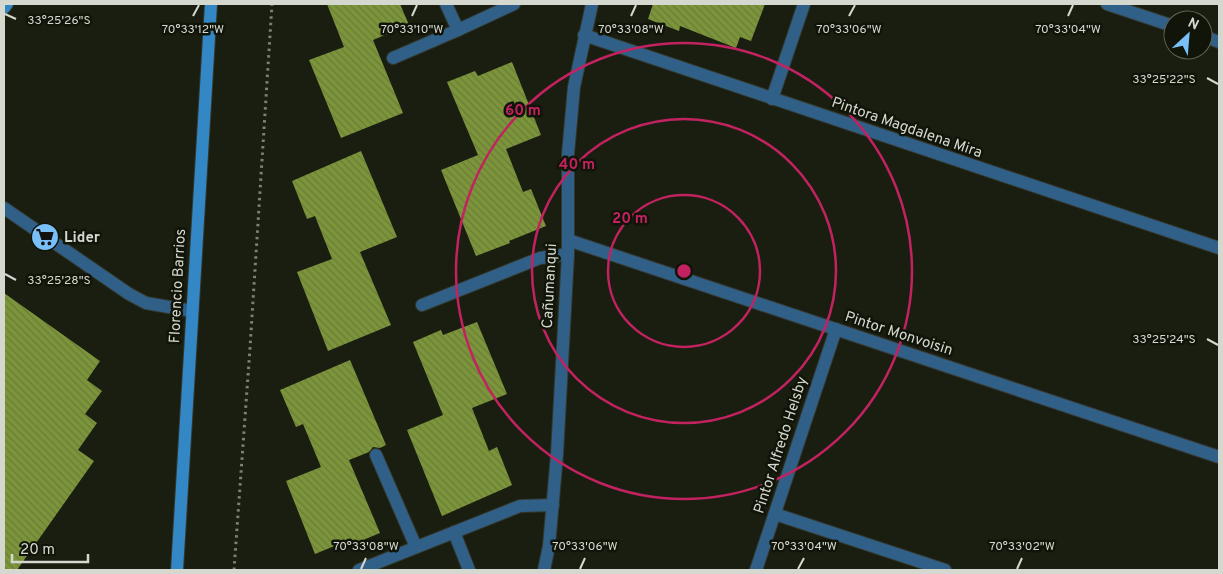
<svg xmlns="http://www.w3.org/2000/svg" width="1223" height="574" font-family="Overpass,sans-serif">
<style>
.building{fill:url(#building-back-hatch)}
.lines{fill:none;stroke-linecap:round;stroke-linejoin:round}
.service-casing{stroke:#34382c;stroke-width:14}
.minor-casing{stroke:#34382c;stroke-width:14}
.secondary-casing{stroke:#34382c;stroke-width:14}
.path{stroke:#7d8075;stroke-width:3;stroke-dasharray:2.5 4;stroke-linecap:butt}
.service{stroke:#306087;stroke-width:12}
.minor{stroke:#306087;stroke-width:12}
.secondary{stroke:#3387c5;stroke-width:12}
.ticks{fill:none;stroke:#d5d8cf;stroke-width:2}
.ring{fill:none;stroke:#c32261;stroke-width:2.5}
.labels{text-anchor:middle;stroke-width:5;stroke-linejoin:round;paint-order:stroke}
.street-label{font-size:15px;fill:#d5d8cf;stroke:#111408}
.poi-label{font-size:15px;font-weight:bold;fill:#d5d8cf;stroke:#111408;text-anchor:start}
.ticks-label{font-size:12px;text-anchor:middle;fill:#d5d8cf;stroke:#111408;stroke-width:5;stroke-linejoin:round;paint-order:stroke}
.centre{fill:#c32261;stroke:#111408;stroke-width:2.5}
.ring-label{font-size:15px;text-anchor:middle;font-weight:bold;fill:#c32261;stroke:#111408;stroke-width:5;stroke-linejoin:round;paint-order:stroke}
</style>
<defs>
<pattern id="building-back-hatch" width="6" height="6" patternUnits="userSpaceOnUse" patternTransform="scale(1.25)"><rect width="6" height="6" fill="#7c953a"/><path d="M-1 5l2 2M0 0l6 6M5-1l2 2" fill="none" stroke="#6a7c3b"/></pattern>
</defs>
<rect width="100%" height="100%" fill="#1a1e11"/>
<!-- building -->
<g class="building">
<path d="M327,4H400L409,25L373,40L403,113L341,138L309,60L344,47Z"/>
<path d="M653,4H765L751,41L740,37L736,48L680,26L679,31L648,19Z"/>
<path d="M512,62L541,135L506,149L523,192L531,189L546,226L509,241L510,243L476,256L441,170L478,155L447,82L475,71L478,76Z"/>
<path d="M361,151L397,237L360,252L391,325L328,351L297,272L332,259L315,216L307,219L292,181Z"/>
<path d="M4,293L100,361L87,380L102,391L85,414L97,423L78,450L94,461L17,570H4Z"/>
<path d="M477,322L507,394L472,408L489,451L497,447L512,485L442,516L407,430L443,415L413,342L441,330L443,335Z"/>
<path d="M350,360L386,445L380,448L373,447L369,452L349,460L380,533L351,545L349,540L315,554L286,481L321,467L303,424L296,427L280,390Z"/>
</g>
<g class="lines">
<!-- service casing -->
<g class="service-casing">
<g id="service">
<path d="M446,4L458,30"/>
<path d="M393,58L458,30L514,4"/>
<path d="M4,208L129,294L146,303L192,311"/>
<path d="M422,305L540,258L568,254"/>
<path d="M376,455L416,547"/>
<path d="M454,532L469,570"/>
<path d="M359,570L520,506L553,505"/>
</g>
</g>
<!-- minor casing -->
<g class="minor-casing">
<g id="minor">
<path d="M1107,4L1173,26"/>
<path d="M584,35L1219,248"/>
<path d="M1203,36L1219,42"/>
<path d="M772,99L804,4"/>
<path d="M568,240L1219,457"/>
<path d="M775,514L945,570"/>
<path d="M544,570L549,546L557,454L568,254V154L574,87L592,4"/>
<path d="M756,570L836,329"/>
</g>
</g>
<!-- secondary casing -->
<g class="secondary-casing">
<g id="secondary">
<path d="M4,8L7,4"/>
<path d="M177,570L211,4"/>
</g>
</g>
<!-- path -->
<path class="path" d="M234,570L250,348L272,4"/>
<!-- service -->
<use href="#service" class="service"/>
<!-- minor -->
<use href="#minor" class="minor"/>
<!-- secondary -->
<use href="#secondary" class="secondary"/>
</g>
<!-- ticks -->
<path class="ticks" d="M5,14L16,19M193,16L199,5M412,16L417,5M631,16L636,5M849,16L855,5M1068,16L1073,5M1207,78L1218,84M5,274L16,280M1207,339L1218,345M361,569L366,558M580,569L585,558M798,569L804,558M1017,569L1022,558"/>
<!-- distance rings -->
<g class="ring">
<circle cx="684" cy="271" r="76"/>
<circle cx="684" cy="271" r="152"/>
<circle cx="684" cy="271" r="228"/>
</g>
<!-- icons -->
<defs>
<g id="supermarket-disc" transform="scale(1.4375)"><circle r="9.5" fill="#79bff8" stroke="#111408"/><path d="M-6-5.5h2.5l.6 2H6L4.5 2H-2.5L-4.4-4H-6ZM-1.5 3.2a1.3 1.3 0 1 0 .1 0ZM3 3.2a1.3 1.3 0 1 0 .1 0Z" fill="#111"/></g>
</defs>
<g fill-rule="evenodd">
<use href="#supermarket-disc" x="45" y="237"/>
</g>
<g class="labels">
<!-- street labels -->
<g class="street-label">
<text transform="translate(907 127) rotate(19)" y="5">Pintora Magdalena Mira</text>
<text transform="translate(177 286) rotate(-87)" y="5">Florencio Barrios</text>
<text transform="translate(549 286) rotate(-87)" y="5">Cañumanqui</text>
<text transform="translate(899 333) rotate(18)" y="5">Pintor Monvoisin</text>
<text transform="translate(780 445) rotate(-72)" y="5">Pintor Alfredo Helsby</text>
</g>
<!-- poi labels -->
<g class="poi-label">
<text x="64" y="242">Lider</text>
</g>
</g>
<g class="ticks-label">
<text x="59" y="24">33°25'26"S</text>
<text x="193" y="33">70°33'12"W</text>
<text x="412" y="33">70°33'10"W</text>
<text x="631" y="33">70°33'08"W</text>
<text x="849" y="33">70°33'06"W</text>
<text x="1068" y="33">70°33'04"W</text>
<text x="1164" y="83">33°25'22"S</text>
<text x="59" y="284">33°25'28"S</text>
<text x="1164" y="343">33°25'24"S</text>
<text x="366" y="550">70°33'08"W</text>
<text x="585" y="550">70°33'06"W</text>
<text x="804" y="550">70°33'04"W</text>
<text x="1022" y="550">70°33'02"W</text>
</g>
<circle cx="684" cy="271" r="8" class="centre"/>
<g class="ring-label">
<text x="523" y="115">60 m</text>
<text x="577" y="169">40 m</text>
<text x="630" y="223">20 m</text>
</g>
<!-- border -->
<rect width="1223" height="574" fill="none" stroke="#d5d8cf" stroke-width="10"/>
<!-- north arrow -->
<g transform="translate(1188 35) rotate(26)"><circle r="24" fill="#111408" stroke="#5f6258"/>
<path d="M0-4L9 19L0 12L-9 19Z" fill="#79bff8"/>
<text y="-8" font-size="14" font-weight="bold" text-anchor="middle" fill="#d5d8cf">N</text>
</g>
<!-- scale -->
<path d="M12 554v8h76v-8" fill="none" stroke="#d5d8cf" stroke-width="2.5"/>
<text x="20" y="554" font-size="15" fill="#d5d8cf" stroke="#111408" stroke-width="4" paint-order="stroke">20 m</text>
</svg>
